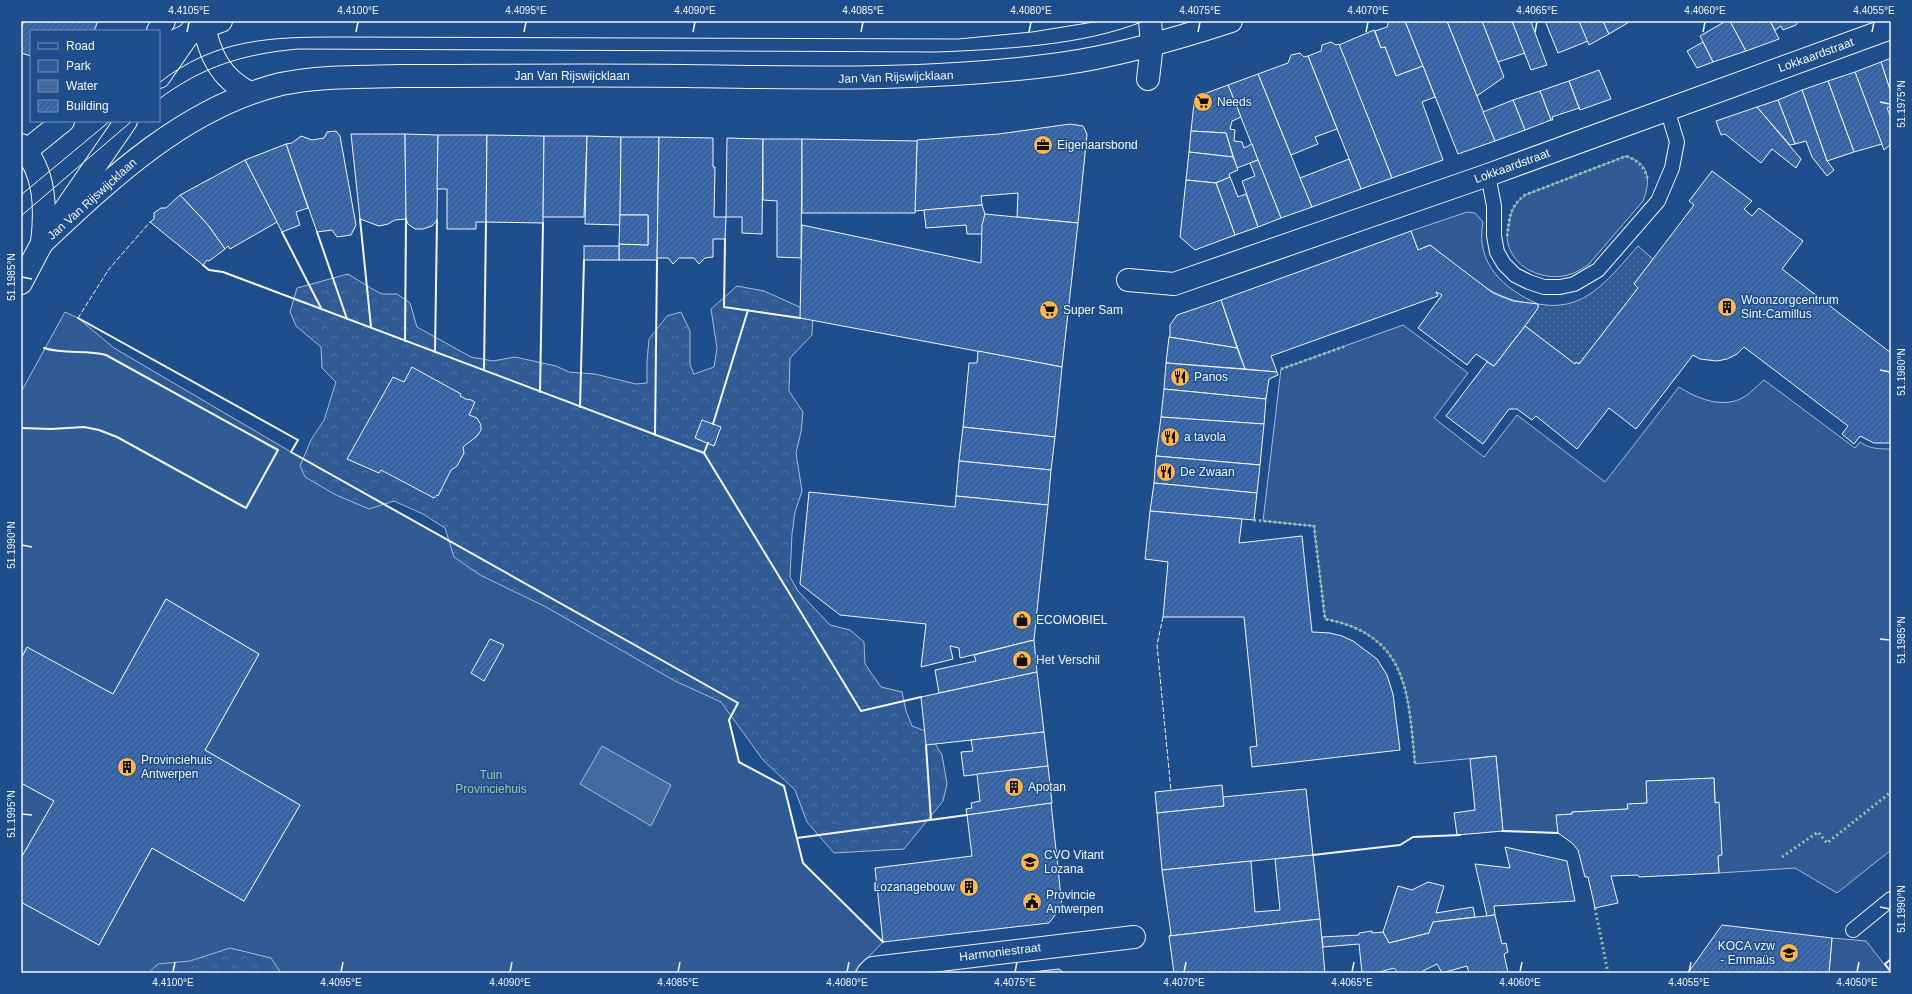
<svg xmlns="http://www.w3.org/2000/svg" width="1912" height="994" font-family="Arial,sans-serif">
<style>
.green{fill:#305b95;stroke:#a8bbd7}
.forest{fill:url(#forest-crowns);stroke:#a8bbd7}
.garden{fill:url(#garden-dots);stroke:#a8bbd7}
.water{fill:#446ba0;stroke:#a8bbd7}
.building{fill:url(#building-hatch);stroke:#f2f6ff}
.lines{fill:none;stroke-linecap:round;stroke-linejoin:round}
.service-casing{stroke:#f2f6ff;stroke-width:16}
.minor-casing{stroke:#f2f6ff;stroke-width:24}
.tertiary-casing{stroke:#f2f6ff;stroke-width:24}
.secondary-casing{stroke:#f2f6ff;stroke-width:24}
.service{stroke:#1f4e8c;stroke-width:14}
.minor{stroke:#1f4e8c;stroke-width:22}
.tertiary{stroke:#1f4e8c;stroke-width:22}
.secondary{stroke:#1f4e8c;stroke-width:22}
.tram{stroke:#f2f6ff;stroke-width:1}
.hedge{stroke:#97c8a6;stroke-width:3;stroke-dasharray:2 3;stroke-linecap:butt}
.fence{stroke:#f2f6ff;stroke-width:1;stroke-dasharray:5 2;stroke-linecap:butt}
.wall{stroke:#f2f6ff;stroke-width:2}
.ticks{fill:none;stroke:#f2f6ff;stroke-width:1.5}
.labels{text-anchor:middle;stroke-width:3;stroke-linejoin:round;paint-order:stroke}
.street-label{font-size:12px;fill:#f2f6ff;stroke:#1f4e8c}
.poi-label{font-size:12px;fill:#f2f6ff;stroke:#1f4e8c;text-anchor:start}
.park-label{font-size:12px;fill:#97c8a6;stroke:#1f4e8c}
.neatline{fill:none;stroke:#f2f6ff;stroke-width:1.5}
.ticks-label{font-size:10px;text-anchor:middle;fill:#f2f6ff}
</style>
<defs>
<pattern id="forest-crowns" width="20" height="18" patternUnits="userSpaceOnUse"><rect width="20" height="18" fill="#305b95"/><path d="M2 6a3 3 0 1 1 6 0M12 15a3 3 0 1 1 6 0" fill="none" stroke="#4e73a5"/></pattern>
<pattern id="garden-dots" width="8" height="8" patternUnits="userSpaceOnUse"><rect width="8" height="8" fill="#305b95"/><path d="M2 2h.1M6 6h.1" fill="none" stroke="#4e73a5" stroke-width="1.8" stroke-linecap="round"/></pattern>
<pattern id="building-hatch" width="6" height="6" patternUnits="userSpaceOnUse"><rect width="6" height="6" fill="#3563a3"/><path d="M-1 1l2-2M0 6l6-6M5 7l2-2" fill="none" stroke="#537ab1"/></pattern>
</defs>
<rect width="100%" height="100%" fill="#1f4e8c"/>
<!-- green -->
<g class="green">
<path d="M1626,156C1650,164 1651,180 1643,201L1589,264C1583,268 1576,273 1568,275C1545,281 1517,270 1509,247C1506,239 1507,231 1509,223C1511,210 1515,203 1525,195Z"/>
<path d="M1467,212L1475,213L1483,222C1475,264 1504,289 1538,304C1494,303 1463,271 1430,245L1418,250L1411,231Z"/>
<path d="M65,312L78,318L114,348L291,452L738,703L729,720L739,762L784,786L803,863L883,942L853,973H21V902L99,945L152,848L244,901L300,805L205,750L259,654L166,599L113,694L27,648L21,659V392Z"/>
<path d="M1403,325L1468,373L1434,418L1484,457L1517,415L1605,482L1679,387C1696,398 1722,409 1742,398C1750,394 1757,386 1764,380L1855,448L1860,442C1869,449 1880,449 1891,449V850L1837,893L1795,868L1719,873L1714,778L1647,781V803L1628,805V809L1572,812V814L1557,815L1558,833L1503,831L1496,756L1415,764C1408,694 1409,635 1325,619L1314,526L1263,521L1281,369Z"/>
<path d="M21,783L54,801L21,858Z"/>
<path d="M1832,938L1866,941L1891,973H1829Z"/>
</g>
<!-- forest -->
<g class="forest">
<path d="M348,274L374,290L382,294H397L410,303L417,327L471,357L493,361L515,357L556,366L569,372L595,374L636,384L647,383V361L649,339L667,316L681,312L690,331V365L694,374L714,367L717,348L711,309L737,286L764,291L813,313L812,335L790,358L789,391L803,412L801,432L796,453L802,491L795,512L792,534L790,577L798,591L830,625L850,630L864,642L865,664L881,687L902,692L906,711L912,726L928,732L942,755L947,784L943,801L904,849L834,853L807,822L795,790L763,760L721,702L675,681L546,607L480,575L454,557L445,528L423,514L394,501L369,509L336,495L305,477L300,466L311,440L324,420L336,382L322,368L321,347L296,326L290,312L297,288Z"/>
<path d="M230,948L271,958L281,973H148L158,964L190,961Z"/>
</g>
<!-- garden -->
<path class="garden" d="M1638,246L1653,259L1634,284L1638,288L1579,364L1576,362L1575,364L1525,326L1538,308V304C1546,305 1553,306 1560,305C1594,302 1617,269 1638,246Z"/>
<!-- water -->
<path class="water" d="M602,746L671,785L651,826L580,784Z"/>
<!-- building -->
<g class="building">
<path d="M24,21H98L94,31H31V56L21,53V28Z"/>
<path d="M1389,21H1405L1423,66L1396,76L1385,47L1381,48L1375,31L1387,27Z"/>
<path d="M1405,21H1447L1495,141L1458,154Z"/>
<path d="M1447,21H1482L1504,77L1477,96Z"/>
<path d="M1482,21H1512L1525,53L1498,62Z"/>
<path d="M1512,21H1533L1531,22L1547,65L1531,70Z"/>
<path d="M1545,21H1579L1588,41L1558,53Z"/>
<path d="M1579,21H1603L1609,34L1589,45Z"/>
<path d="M1603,21H1629V22L1609,34Z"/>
<path d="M1726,21H1730L1746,51L1713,62L1700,36Z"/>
<path d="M1730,21H1770L1779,39L1746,51Z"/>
<path d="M1770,21H1799L1796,25L1783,30L1781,26L1775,30Z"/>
<path d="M1374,30L1381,48L1385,47L1396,76L1423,66L1435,97L1422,102L1443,160L1392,178L1339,45Z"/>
<path d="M1331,42L1336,45L1339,44L1392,178L1361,189L1308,56L1321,51L1322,45Z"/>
<path d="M1703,42L1713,62L1697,68L1687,51Z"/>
<path d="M1300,53L1304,57L1308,56L1337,129L1315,137L1318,144L1291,155L1258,74L1288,63L1291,55Z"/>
<path d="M1891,58V93L1881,62Z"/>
<path d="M1881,62L1891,93V106L1887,108L1891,118V144L1884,150L1855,72Z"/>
<path d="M1599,70L1611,99L1580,110L1569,81Z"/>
<path d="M1855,72L1882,144L1854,152L1828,81Z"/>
<path d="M1258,74L1312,207L1281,218L1228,85Z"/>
<path d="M1569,81L1579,108L1552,117L1553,120H1551L1540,91Z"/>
<path d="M1828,81L1854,152L1827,161L1802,90Z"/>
<path d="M1228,85L1241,117L1232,121L1230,129L1235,130L1234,141L1242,142L1244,148L1252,144L1258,160L1237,168L1226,133L1191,131L1194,103L1201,95Z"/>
<path d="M1802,90L1827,161L1834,170L1827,176L1812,157L1806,141L1795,144L1778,100Z"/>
<path d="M1540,91L1551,120L1525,130L1513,100Z"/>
<path d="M1513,100L1525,130L1495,141L1483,112Z"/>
<path d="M1778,100L1795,144L1790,145L1757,107Z"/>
<path d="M1757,107L1801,159L1796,168L1772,149L1761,163L1725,134L1721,135L1716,121Z"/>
<path d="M1070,124L1083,126L1087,134L1078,223L1017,217L1018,193L981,196L982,205L915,211L917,140L999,134Z"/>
<path d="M336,131L340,136L356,225L351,235L337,237L332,230L317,232L286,144L292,143L301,136L312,140L324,138L327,132Z"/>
<path d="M1191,131L1226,133L1233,157L1189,152Z"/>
<path d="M351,134H405L406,219L395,220L388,224L379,226L360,219Z"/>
<path d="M405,134L438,135L437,220L432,226L423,229H415L408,224L406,219Z"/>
<path d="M438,135H487L486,222H476V229H447V189H437Z"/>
<path d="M487,135L544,136L543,223L486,222Z"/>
<path d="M544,136H587L584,217H543Z"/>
<path d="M587,136L621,137L620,225L585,224Z"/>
<path d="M621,137H659L657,260H619V244L648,245V215H620Z"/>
<path d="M659,137L713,138V167H715L714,217H726L725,239H713V257L705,258L699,264L694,258H679L673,264L668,258H657Z"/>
<path d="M727,138L763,139L762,234L742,233V217H726Z"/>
<path d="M763,139H802L801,258L777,257V201L763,200Z"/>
<path d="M802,139L917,141L915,213H802Z"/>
<path d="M286,144L308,208L296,212L300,225L282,232L245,160Z"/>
<path d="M1189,152L1233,157L1238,170L1229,174L1230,177L1216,183L1186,180Z"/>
<path d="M1349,159L1361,189L1312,207L1300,178Z"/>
<path d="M245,160L277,222L230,249L228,246L225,249L208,225L180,195Z"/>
<path d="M1258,160L1281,218L1258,227L1242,181L1255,176L1250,163Z"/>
<path d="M1712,171L1752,201L1744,209L1752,216L1759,208L1803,241L1782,269L1891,353V443H1874L1860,436L1854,444L1842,434L1848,426L1744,347L1737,354L1727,359L1717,361L1700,359L1693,355L1636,429L1609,408L1577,449L1536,416L1532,420L1517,409H1509L1483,444L1446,416L1487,362L1494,366L1525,326L1575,364L1576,362L1579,364L1638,288L1634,284L1694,205L1689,201Z"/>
<path d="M1230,177L1238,197L1246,194L1258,227L1235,235L1216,183Z"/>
<path d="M1186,180L1216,183L1235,235L1195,250L1180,237Z"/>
<path d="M180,195L208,225L225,249L209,261L207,260L203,265L150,222L154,219V213L161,208H166Z"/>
<path d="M982,205L985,214L982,234H967L966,225L926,228L924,210Z"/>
<path d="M985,214L1078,223L1062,367L800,318L802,225L981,263L982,225Z"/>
<path d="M620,215H648V245L619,244Z"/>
<path d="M1411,231L1418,250L1430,245L1493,293L1513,301L1538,304V308L1528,322L1494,366L1476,354L1467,365L1418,328L1442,295L1436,292L1438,296L1271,356L1277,372L1245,369L1221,300Z"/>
<rect x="584" y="246" width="35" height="14"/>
<path d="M1221,300L1237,348L1169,337L1170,336V325L1177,315Z"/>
<path d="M1169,337L1237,348L1245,369L1166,363Z"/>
<path d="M978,351L1062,367L1055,437L963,427L969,363H977Z"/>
<path d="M1166,363L1277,372L1278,375L1269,379L1266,399L1164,389Z"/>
<path d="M412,367L461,394L460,396L468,400L469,399L475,402L469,415L477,418L481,425V430L477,436L463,447L464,453L457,466L451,470L438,496L437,495L434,498L381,470L379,473L347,459L393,377L404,382Z"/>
<path d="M1164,389L1266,399L1264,424L1161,417Z"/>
<path d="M1161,417L1264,424L1260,465L1156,456Z"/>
<path d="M702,420L721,427L714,446L695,438Z"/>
<path d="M963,427L1055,437L1051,470L959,461Z"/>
<path d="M1156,456L1260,465L1257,493L1154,483Z"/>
<path d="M959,461L1051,470L1048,505L956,496Z"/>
<path d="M1154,483L1257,493L1254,520L1150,511Z"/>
<path d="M809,492L955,507L956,496L1048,505L1034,640L960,658L959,648L950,646L953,659L921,667L926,624L840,615L800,584Z"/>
<path d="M1150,511L1242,519L1239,543L1302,536L1312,632L1330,633L1342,636L1353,641L1377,659L1387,675L1393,694L1400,750L1252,767L1250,747L1257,746L1244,617H1163L1168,562L1145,559Z"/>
<path d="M166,599L259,654L205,750L300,805L244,901L152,848L99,945L21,902V858L54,801L21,783V659L27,647L113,694Z"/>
<path d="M490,639L504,645L484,681L471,673Z"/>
<path d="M1034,640L1037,672L939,693L935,670L976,661L974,655Z"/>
<path d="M1037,672L1044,732L926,745L921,697Z"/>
<path d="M1044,732L1048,766L964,776L961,752L973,751L971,740Z"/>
<path d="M1496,756L1503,831L1457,835L1454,813L1475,810L1470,759Z"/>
<path d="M1048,766L1052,803L967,815L966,809L972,808L971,803L980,801L977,774Z"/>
<path d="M1714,778L1715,803L1719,802L1722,855L1718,856L1719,873L1639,877L1638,875L1611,876L1618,903L1595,908L1588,877H1585L1578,850L1572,843L1558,833L1556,815L1572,814V812L1628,809L1627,804L1647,803L1646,781Z"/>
<path d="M1222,785L1224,806L1157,813L1155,792Z"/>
<path d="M1306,789L1313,855L1162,870L1157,813L1224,806L1223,797Z"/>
<path d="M1051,803L1062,906L1049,923L883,942L875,868L972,856L967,815Z"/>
<path d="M1505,847L1567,861L1575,901L1494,906L1495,915L1487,916L1475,864L1510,868Z"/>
<path d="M1313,855L1320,919L1169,936L1171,934L1162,870L1251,861L1255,912L1280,910L1275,859Z"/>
<path d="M1428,882L1444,886L1436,913L1473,907L1475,917L1433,922L1429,933L1389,943L1383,932L1398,886L1412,890Z"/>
<path d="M1495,915L1502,944L1506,943L1508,952L1504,954L1508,973H1469L1467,966L1442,973L1437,964L1419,973H1398L1394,968L1376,973H1362L1359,944L1323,947L1322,937L1359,935V933L1372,931V933L1383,932L1389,943L1429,933L1433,922Z"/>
<path d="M1320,919L1325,973H1174L1169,936Z"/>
<path d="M1722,925L1832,938L1829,973H1688Z"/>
<path d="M1059,969L1064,973H1024Z"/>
</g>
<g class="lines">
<!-- service casing -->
<g class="service-casing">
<g id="service">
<path d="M1488,175L1494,206V236L1497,252L1504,264L1515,275L1529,282L1544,287H1560L1574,284L1598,270L1658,201L1672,168L1677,142L1667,109"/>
<path d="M1853,930L1891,899"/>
</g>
</g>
<!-- minor casing -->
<g class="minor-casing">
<g id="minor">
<path d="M21,145C46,172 46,209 42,243"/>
<path d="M1128,280L1174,284L1488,175L1891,28"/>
<path d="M868,973L873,968L1134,937"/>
</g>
</g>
<!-- tertiary casing -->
<g class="tertiary-casing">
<path id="tertiary" d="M1148,79L1152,44L1150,21"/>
</g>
<!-- secondary casing -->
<g class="secondary-casing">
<g id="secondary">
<path d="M203,21C209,54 220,78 250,93"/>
<path d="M158,31L164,21"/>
<path d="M159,49L204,27L221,21"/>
<path d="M159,77L198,21"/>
<path d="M21,155L63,121"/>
<path d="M42,243C111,178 186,107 281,84C319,76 360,77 399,76C495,76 590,75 686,76C811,78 936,81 1060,64C1118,56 1176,39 1231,21"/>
<path d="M21,283L42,243L126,121"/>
</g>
</g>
<!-- service -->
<use href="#service" class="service"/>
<!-- minor -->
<use href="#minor" class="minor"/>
<!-- tertiary -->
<use href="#tertiary" class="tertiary"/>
<!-- secondary -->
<use href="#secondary" class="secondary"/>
<!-- tram -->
<g class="tram">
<path d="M159,83C215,38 272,37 340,37L958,39L1032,32L1100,21"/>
<path d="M159,99C203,66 244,54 298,49L938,52C1004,49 1082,46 1144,21"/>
<path d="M21,195L110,121"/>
<path d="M21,216L132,121"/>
</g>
<!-- hedge -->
<g class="hedge">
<path d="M1507,236C1510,217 1509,207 1525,195L1626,156C1639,161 1644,166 1648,180"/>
<path d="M1281,369L1346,346"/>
<path d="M1254,520L1314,526L1325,619C1409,635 1408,694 1415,764"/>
<path d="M1782,857L1818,832L1827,843L1891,792"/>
<path d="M1595,908L1608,973"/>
</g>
<!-- fence -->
<g class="fence">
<path d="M78,318L109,269L150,222"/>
<path d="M1163,617L1157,645L1171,791"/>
</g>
<!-- wall -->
<g class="wall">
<path d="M360,219L371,327"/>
<path d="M282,232L321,308"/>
<path d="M317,232L347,319"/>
<path d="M725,239L724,307L800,318"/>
<path d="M203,265L209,270L223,272L704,453L861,711L921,697"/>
<path d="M78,318L298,440L291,452L738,703L729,720L739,762L784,786L803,863L883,942"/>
<path d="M405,341L406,219"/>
<path d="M435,352L437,220"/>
<path d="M484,370L486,222"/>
<path d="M540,392L543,223"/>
<path d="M580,407L584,260"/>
<path d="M713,424L748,310"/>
<path d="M21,428L51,429L84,427L99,430L117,437L246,508L278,450L106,355C86,349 65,355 44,348"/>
<path d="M655,435L657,260"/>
<path d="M704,453L708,443"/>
<path d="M926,745L931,820"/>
<path d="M1502,831L1558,833"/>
<path d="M797,838L967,815"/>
<path d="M1313,855L1400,845L1413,837L1460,835"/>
<path d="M1891,959L1885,964L1891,972"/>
</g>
</g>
<!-- ticks -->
<path class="ticks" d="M187,32L189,22M356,32L358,22M524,32L526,22M693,32L695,22M861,32L863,22M1029,32L1031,22M1198,32L1200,22M1366,32L1368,22M1535,32L1537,22M1703,32L1705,22M1872,32L1874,22M1880,102L1890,104M22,277L32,279M1880,370L1890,372M22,545L32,547M1880,639L1890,640M22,814L32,815M1880,907L1890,909M173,972L175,962M341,972L343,962M510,972L512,962M678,972L680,962M847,972L849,962M1015,972L1017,962M1184,972L1186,962M1352,972L1354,962M1520,972L1522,962M1689,972L1691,962M1857,972L1859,962"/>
<!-- icons -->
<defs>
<g id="supermarket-disc" transform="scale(1)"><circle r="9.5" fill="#ffb74d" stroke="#1f4e8c"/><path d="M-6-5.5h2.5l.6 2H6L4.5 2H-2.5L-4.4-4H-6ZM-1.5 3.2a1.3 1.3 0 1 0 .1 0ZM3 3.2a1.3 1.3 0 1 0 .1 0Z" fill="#111"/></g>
<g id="office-disc" transform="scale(1)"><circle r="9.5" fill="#ffb74d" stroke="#1f4e8c"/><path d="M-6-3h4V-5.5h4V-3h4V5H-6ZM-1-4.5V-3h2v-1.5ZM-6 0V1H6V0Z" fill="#111"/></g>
<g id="building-disc" transform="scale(1)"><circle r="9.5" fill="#ffb74d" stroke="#1f4e8c"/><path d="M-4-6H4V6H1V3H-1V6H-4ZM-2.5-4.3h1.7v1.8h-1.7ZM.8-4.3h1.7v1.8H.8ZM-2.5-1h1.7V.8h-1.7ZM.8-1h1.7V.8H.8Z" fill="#111"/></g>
<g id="restaurant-disc" transform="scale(1)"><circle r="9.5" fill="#ffb74d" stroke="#1f4e8c"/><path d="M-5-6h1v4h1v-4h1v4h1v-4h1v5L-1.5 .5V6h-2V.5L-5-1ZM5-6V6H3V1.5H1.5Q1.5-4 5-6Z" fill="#111"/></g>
<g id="shop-disc" transform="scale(1)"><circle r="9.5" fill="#ffb74d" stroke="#1f4e8c"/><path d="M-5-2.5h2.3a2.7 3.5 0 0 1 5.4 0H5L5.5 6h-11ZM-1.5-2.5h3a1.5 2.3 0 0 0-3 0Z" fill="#111"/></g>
<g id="school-disc" transform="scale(1)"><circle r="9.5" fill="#ffb74d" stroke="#1f4e8c"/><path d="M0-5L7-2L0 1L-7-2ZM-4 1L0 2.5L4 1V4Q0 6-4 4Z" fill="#111"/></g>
<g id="civic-disc" transform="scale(1)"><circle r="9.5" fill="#ffb74d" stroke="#1f4e8c"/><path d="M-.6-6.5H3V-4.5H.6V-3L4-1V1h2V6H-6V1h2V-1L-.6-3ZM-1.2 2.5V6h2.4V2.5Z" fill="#111"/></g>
</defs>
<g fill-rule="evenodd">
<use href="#supermarket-disc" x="1203" y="102"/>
<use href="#office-disc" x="1043" y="145"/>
<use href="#building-disc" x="1727" y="307"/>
<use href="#supermarket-disc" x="1049" y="310"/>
<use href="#restaurant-disc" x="1180" y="377"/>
<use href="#restaurant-disc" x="1170" y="437"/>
<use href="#restaurant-disc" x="1166" y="472"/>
<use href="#shop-disc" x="1022" y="620"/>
<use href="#shop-disc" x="1022" y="660"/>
<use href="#building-disc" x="127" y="767"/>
<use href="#building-disc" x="1014" y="787"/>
<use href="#school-disc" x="1030" y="862"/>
<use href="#building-disc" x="969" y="887"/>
<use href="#civic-disc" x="1032" y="902"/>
<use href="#school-disc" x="1789" y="953"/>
</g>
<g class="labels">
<!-- street labels -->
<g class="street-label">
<text transform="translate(1816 55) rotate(-20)" y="4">Lokkaardstraat</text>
<text x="572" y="80">Jan Van Rijswijcklaan</text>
<text transform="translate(896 77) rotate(-2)" y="4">Jan Van Rijswijcklaan</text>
<text transform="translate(1512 166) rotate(-20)" y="4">Lokkaardstraat</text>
<text transform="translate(92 199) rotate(-42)" y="4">Jan Van Rijswijcklaan</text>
<text transform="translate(1000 952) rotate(-7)" y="4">Harmoniestraat</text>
</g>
<!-- poi labels -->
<g class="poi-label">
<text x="1217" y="106">Needs</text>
<text x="1057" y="149">Eigenaarsbond</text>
<text x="1741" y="304">Woonzorgcentrum<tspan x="1741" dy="14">Sint-Camillus</tspan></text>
<text x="1063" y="314">Super Sam</text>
<text x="1194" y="381">Panos</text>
<text x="1184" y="441">a tavola</text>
<text x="1180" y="476">De Zwaan</text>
<text x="1036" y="624">ECOMOBIEL</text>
<text x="1036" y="664">Het Verschil</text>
<text x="141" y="764">Provinciehuis<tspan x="141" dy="14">Antwerpen</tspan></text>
<text x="1028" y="791">Apotan</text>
<text x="1044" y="859">CVO Vitant<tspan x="1044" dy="14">Lozana</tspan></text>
<text x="955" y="891" text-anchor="end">Lozanagebouw</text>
<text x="1046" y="899">Provincie<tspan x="1046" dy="14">Antwerpen</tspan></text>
<text x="1775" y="950" text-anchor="end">KOCA vzw<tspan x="1775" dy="14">- Emmaüs</tspan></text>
</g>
<!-- park labels -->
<g class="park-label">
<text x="491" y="779">Tuin<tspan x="491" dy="14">Provinciehuis</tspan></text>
</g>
</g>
<!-- border -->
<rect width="1912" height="994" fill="none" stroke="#1f4e8c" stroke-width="44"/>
<!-- legend -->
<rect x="30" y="30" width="130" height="92" fill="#1f4e8c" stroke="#7391ba"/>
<rect x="38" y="43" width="20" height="6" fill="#1f4e8c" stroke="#7391ba"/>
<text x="66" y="50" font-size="12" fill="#f2f6ff">Road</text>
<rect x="38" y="60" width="20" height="12" fill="#305b95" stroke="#7391ba"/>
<text x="66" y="70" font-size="12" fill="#f2f6ff">Park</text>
<rect x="38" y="80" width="20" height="12" fill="#446ba0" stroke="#7391ba"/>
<text x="66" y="90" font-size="12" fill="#f2f6ff">Water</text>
<rect x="38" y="100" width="20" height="12" fill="url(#building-hatch)" stroke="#7391ba"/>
<text x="66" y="110" font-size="12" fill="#f2f6ff">Building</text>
<rect x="22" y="22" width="1868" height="950" class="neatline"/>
<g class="ticks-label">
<text x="189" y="14">4.4105°E</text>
<text x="358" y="14">4.4100°E</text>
<text x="526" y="14">4.4095°E</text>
<text x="695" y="14">4.4090°E</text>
<text x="863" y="14">4.4085°E</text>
<text x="1031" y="14">4.4080°E</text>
<text x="1200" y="14">4.4075°E</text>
<text x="1368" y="14">4.4070°E</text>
<text x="1537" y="14">4.4065°E</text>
<text x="1705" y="14">4.4060°E</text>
<text x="1874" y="14">4.4055°E</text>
<text transform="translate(1901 104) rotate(-90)" y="4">51.1975°N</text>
<text transform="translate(11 277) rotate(-90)" y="4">51.1985°N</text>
<text transform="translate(1901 372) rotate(-90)" y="4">51.1980°N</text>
<text transform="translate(11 545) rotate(-90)" y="4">51.1990°N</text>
<text transform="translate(1901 640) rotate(-90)" y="4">51.1985°N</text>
<text transform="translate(11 814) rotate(-90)" y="4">51.1995°N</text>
<text transform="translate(1901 909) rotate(-90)" y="4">51.1990°N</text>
<text x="173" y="986">4.4100°E</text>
<text x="341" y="986">4.4095°E</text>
<text x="510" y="986">4.4090°E</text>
<text x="678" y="986">4.4085°E</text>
<text x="847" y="986">4.4080°E</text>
<text x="1015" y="986">4.4075°E</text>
<text x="1184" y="986">4.4070°E</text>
<text x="1352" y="986">4.4065°E</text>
<text x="1520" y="986">4.4060°E</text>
<text x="1689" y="986">4.4055°E</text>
<text x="1857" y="986">4.4050°E</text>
</g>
</svg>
